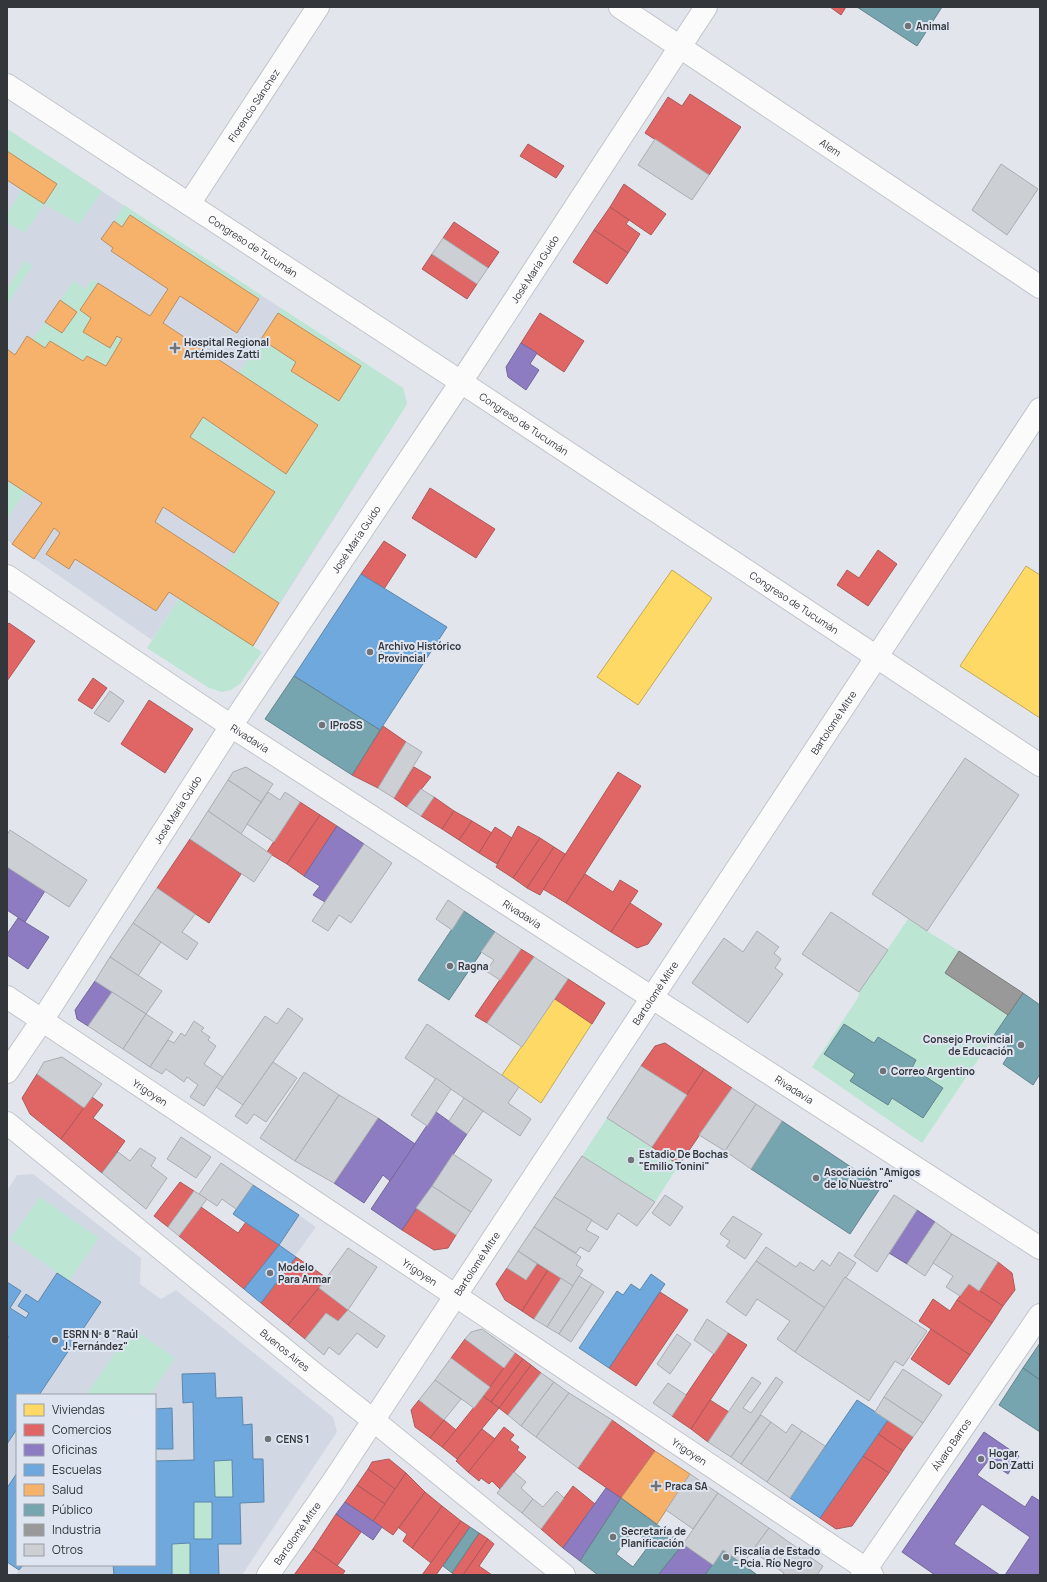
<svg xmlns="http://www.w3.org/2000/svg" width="1047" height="1582" font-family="Manrope,sans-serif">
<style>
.built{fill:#d1d8e4;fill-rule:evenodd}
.green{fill:#bce5d3}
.homes{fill:#ffd966;stroke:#c2a859}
.shops{fill:#e06666;stroke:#ac5859}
.offices{fill:#8e7cc3;stroke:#73679a}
.schools{fill:#6fa8dc;stroke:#5d86ab;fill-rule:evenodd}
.health{fill:#f6b26b;stroke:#bc8d5c}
.public{fill:#76a5af;stroke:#62848c;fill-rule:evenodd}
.industry{fill:#999;stroke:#7a7b7c}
.building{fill:#cccfd3;stroke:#aaadb2}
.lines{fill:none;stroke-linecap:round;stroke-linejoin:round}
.minor-casing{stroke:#c2c4c9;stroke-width:24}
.secondary-casing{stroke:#c2c4c9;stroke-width:24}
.minor{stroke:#fbfbfc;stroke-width:22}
.secondary{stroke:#fbfbfc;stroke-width:22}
.poi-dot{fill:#707478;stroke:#dee5f0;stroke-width:1.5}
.labels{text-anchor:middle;stroke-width:4;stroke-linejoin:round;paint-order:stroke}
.poi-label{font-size:10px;font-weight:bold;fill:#33363a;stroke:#dee5f0;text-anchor:start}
.street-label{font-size:10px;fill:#33363a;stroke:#dee5f0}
</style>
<rect width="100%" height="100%" fill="#e2e6ec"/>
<!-- built -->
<g class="built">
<path d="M7,129L403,388L407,404L253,646L180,597L152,640L7,540Z"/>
<path d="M33,1174L141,1258L140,1284L161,1299L176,1290L333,1417L337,1432L242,1575H16L19,1570L7,1562V1191L17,1175ZM17,1395H155V1565H17Z"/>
<path d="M299,1215L316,1227L261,1303L244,1289L279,1245Z"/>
</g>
<!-- green -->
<g class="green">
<path d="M7,129L102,191L79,224L44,204L25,233L7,222V214L22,190L56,184L7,151Z"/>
<path d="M124,205L261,295L259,299L130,215L122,227L114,221Z"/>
<path d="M25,261L32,266L7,305V289Z"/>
<path d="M92,279L98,283L80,310L91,318L83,332L109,348L117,336L122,339L106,366L88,356L83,361L45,348L32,340L45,322L63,333L77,312L60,300L74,281L85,289Z"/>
<path d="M281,308L403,388L407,404L279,603L225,568L275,492L190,437L203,417L286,474L239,373L261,339L296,362L291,371L361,366L278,313Z"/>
<path d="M7,480L25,492L7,519Z"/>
<path d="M180,597L262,652L240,684L231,690L222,692L209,688L147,648Z"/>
<path d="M908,919L959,951L945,973L1008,1015L922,1143L812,1067L858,998L859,992Z"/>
<path d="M607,1118L679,1165L655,1202L582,1156Z"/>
<path d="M40,1197L99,1238L69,1281L10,1239Z"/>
<path d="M132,1328L175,1358L150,1395H86Z"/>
<path d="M232,1460L233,1497H215L214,1461Z"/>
<rect x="194" y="1502" width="18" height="37"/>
<path d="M190,1543V1575H172V1544Z"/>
</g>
<!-- homes -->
<g class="homes">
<path d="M1026,566L1040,575V718L960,666Z"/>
<path d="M672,570L712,598L638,705L597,677Z"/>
<path d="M568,979L605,1003L541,1103L502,1075Z"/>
</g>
<!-- shops -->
<g class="shops">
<path d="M830,7H846L841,15Z"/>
<path d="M690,94L741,127L709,175L645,133L668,97L682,106Z"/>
<path d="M528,144L564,166L556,178L520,156Z"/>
<path d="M624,184L666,214L651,235L610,207Z"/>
<path d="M610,207L629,220L626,224L640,234L628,253L594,230Z"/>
<path d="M454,222L499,252L488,268L443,238Z"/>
<path d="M594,230L628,253L607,284L573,262Z"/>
<path d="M432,254L477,284L467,299L422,269Z"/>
<path d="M540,313L584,341L564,372L521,343Z"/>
<path d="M430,488L495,529L476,558L412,518Z"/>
<path d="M384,541L406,555L384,589L361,574Z"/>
<path d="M878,550L897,564L868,606L837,585L847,570L859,578Z"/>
<path d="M9,623L35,641L7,681V625Z"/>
<path d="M93,678L107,688L92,709L78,700Z"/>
<path d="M149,700L193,729L165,773L121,744Z"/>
<path d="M383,726L406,742L378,788L352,775Z"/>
<path d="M414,767L431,777L407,807L394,798Z"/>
<path d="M618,772L641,786L566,903L543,889Z"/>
<path d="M434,797L454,811L442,829L421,816Z"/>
<path d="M300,802L320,815L287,864L267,852Z"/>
<path d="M454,811L472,821L459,840L442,829Z"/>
<path d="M320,815L337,826L304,876L287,864Z"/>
<path d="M472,821L492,833L479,853L459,840Z"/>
<path d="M518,826L540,838L513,878L496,867Z"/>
<path d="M495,827L512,838L497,864L479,853Z"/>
<path d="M540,838L554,847L527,888L513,878Z"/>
<path d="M190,839L241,874L209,923L157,888Z"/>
<path d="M554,847L565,854L540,895L527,888Z"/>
<path d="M585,874L613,892L620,880L638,891L611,932L566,903Z"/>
<path d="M630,903L662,924L648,944L637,948L611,932Z"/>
<path d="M521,949L534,957L487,1023L475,1016Z"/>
<path d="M568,979L605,1003L592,1024L555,999Z"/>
<path d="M665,1043L704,1069L687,1095L641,1066L655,1046Z"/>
<path d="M704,1069L732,1088L679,1165L652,1147Z"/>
<path d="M37,1074L84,1108L61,1139L30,1114L22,1098Z"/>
<path d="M92,1097L103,1105L93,1118L125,1141L102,1173L61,1139Z"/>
<path d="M180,1182L194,1191L168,1227L154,1216Z"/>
<path d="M201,1207L238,1233L246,1222L279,1245L244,1289L179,1236Z"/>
<path d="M416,1208L456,1235L448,1248L434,1250L402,1230Z"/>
<path d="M296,1257L327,1278L288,1325L261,1303Z"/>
<path d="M998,1262L1012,1273L1015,1290L1003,1306L979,1291Z"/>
<path d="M537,1264L548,1270L522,1311L505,1300L496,1284L507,1268L526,1280Z"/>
<path d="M548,1270L561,1278L534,1319L522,1311Z"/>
<path d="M969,1284L1003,1306L992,1323L957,1300Z"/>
<path d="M319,1288L348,1310L338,1321L326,1313L305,1339L288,1325Z"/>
<path d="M660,1292L688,1310L636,1386L609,1368Z"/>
<path d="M933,1299L950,1311L957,1300L992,1323L970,1355L919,1321Z"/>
<path d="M931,1329L970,1355L949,1385L911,1359Z"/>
<path d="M728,1333L747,1345L691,1429L672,1416Z"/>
<path d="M465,1339L504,1368L490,1387L451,1358Z"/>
<path d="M515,1353L523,1359L491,1402L483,1396Z"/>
<path d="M523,1359L531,1365L499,1408L491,1402Z"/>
<path d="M531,1365L541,1373L508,1415L499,1408Z"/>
<path d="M483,1396L499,1408L457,1459L442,1447Z"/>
<path d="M419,1400L444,1420L430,1438L415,1427L411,1410Z"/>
<path d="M710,1400L729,1412L708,1442L691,1429Z"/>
<path d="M444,1420L456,1430L442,1447L430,1438Z"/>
<path d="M612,1420L655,1451L621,1498L578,1468Z"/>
<path d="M888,1420L913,1437L903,1451L878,1434Z"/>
<path d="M504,1427L514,1435L510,1440L519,1447L517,1450L526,1457L500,1489L492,1481L489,1484L481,1478L479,1481L468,1472Z"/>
<path d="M482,1429L495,1439L468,1472L456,1461Z"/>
<path d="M878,1434L903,1451L889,1473L863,1456Z"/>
<path d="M863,1456L889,1473L852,1526L836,1529L820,1518Z"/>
<path d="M389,1459L406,1473L395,1489L368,1469L372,1462Z"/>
<path d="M368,1469L395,1489L385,1504L357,1485Z"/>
<path d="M406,1473L425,1492L393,1535L373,1521Z"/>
<path d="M357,1485L385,1504L373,1521L345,1502Z"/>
<path d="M573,1486L595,1504L563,1548L541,1529Z"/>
<path d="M425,1492L442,1506L412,1548L403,1541L407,1534L399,1528Z"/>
<path d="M442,1506L461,1521L431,1563L412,1548Z"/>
<path d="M336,1514L361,1532L337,1566L313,1549Z"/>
<path d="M461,1521L470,1527L436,1575H422Z"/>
<path d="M479,1533L488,1539L463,1575H455L452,1573Z"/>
<path d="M488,1539L494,1544L479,1566L492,1575H463Z"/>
<path d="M313,1549L345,1571L342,1575H294Z"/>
</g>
<!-- offices -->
<g class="offices">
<path d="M521,343L537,353L530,364L539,370L526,390L508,377L506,367Z"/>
<path d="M337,826L364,844L325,902L313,895L320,886L304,876Z"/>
<path d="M7,867L45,891L25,922L7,910Z"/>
<path d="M18,918L49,937L28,969L7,955V934Z"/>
<path d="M95,981L112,992L88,1026L77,1019L75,1010Z"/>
<path d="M436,1112L467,1134L402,1230L371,1209Z"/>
<path d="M378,1118L415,1144L390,1181L383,1175L364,1203L334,1183Z"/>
<path d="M917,1210L935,1222L907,1264L889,1253Z"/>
<path d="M984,1432L1019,1456L1008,1474L988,1461L977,1475L1025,1507L1032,1496L1040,1501V1575H1005L1030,1537L982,1504L954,1544L1000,1575H935L902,1552Z"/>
<path d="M606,1488L621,1498L580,1561L563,1548Z"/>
<path d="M345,1502L382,1527L373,1540L336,1514Z"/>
<path d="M683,1544L713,1565L705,1575H658Z"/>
</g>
<!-- schools -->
<g class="schools">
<path d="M361,574L447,627L380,730L294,676Z"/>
<path d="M253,1185L299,1215L279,1245L233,1214Z"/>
<path d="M279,1245L296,1257L261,1303L244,1289Z"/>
<path d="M57,1273L101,1302L39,1395H17V1429L7,1444V1339L9,1337L7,1336V1282L21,1291L10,1308L26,1318L29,1313L18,1306L26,1294L38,1302Z"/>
<path d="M651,1274L665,1284L609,1368L579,1348L617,1291L623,1295L631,1284L640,1290Z"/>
<path d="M215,1373L216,1398L242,1397L243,1425L252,1424L253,1459H263L264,1502L240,1503L241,1544H218L219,1575H190V1543L172,1544V1575H114L113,1565H155V1461L194,1460L193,1402L183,1403L182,1374ZM232,1460L233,1497H215L214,1461ZM194,1502H212V1539H194Z"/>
<path d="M857,1400L888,1420L820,1518L790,1498Z"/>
<path d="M172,1408L173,1449H155V1409Z"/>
<path d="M17,1473V1565H23L19,1570L7,1562V1488Z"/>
</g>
<!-- health -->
<g class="health">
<path d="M7,151L57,184L44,204L7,180Z"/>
<path d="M130,215L259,299L237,333L180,296L163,323L318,425L286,474L203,417L190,437L275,492L234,553L163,507L155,522L279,603L253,646L169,592L156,611L75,559L69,569L46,554L60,533L54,528L34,559L12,544L42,503L7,480V349L15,355L27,336L45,348L50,341L83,361L87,356L106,366L122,339L117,336L110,348L83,332L91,318L80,310L98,283L150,316L168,289L111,251L113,248L101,239L114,221L122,227Z"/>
<path d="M60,300L77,312L62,333L45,322Z"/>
<path d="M278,313L361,366L339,401L291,371L296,362L261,339Z"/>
<path d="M655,1451L690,1474L657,1524L621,1498Z"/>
</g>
<!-- public -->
<g class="public">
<path d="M857,7H942L917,46Z"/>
<path d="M294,676L380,730L352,775L265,719Z"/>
<path d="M464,911L495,932L449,1000L418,980Z"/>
<path d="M1023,993L1040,1005V1074L1033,1085L1003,1064L1011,1051L992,1038Z"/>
<path d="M844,1024L874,1043L878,1037L916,1060L912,1068L943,1088L923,1118L892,1098L888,1105L850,1081L855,1074L824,1054Z"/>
<path d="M782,1121L881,1187L850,1234L751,1169Z"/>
<path d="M1040,1343V1380L1023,1368Z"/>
<path d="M1023,1368L1040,1380V1432L999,1405Z"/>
<path d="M621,1498L683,1544L658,1575H598L580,1561ZM634,1531L650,1544L633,1567L616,1554Z"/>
<path d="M470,1527L479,1533L452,1573L443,1566Z"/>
<path d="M723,1550L756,1574L755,1575H705Z"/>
</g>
<!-- industry -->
<path class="industry" d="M959,951L1023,993L1008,1015L945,973Z"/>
<!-- building -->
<g class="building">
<path d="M655,139L709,175L692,200L638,165Z"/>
<path d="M1001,164L1038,189L1007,235L972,210Z"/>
<path d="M443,238L488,268L477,284L432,254Z"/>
<path d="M110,691L124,701L109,722L94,713Z"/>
<path d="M406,742L422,752L394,798L378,788Z"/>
<path d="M965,758L1019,795L927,931L872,894Z"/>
<path d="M246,767L273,784L261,802L228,780L233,772Z"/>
<path d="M228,780L261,802L241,834L208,811Z"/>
<path d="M421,789L434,797L421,816L407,807Z"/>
<path d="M268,792L280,800L285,792L300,802L274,842L247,824Z"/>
<path d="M208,811L272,855L254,882L190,839Z"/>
<path d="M10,830L87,880L69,907L7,867V835Z"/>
<path d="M364,844L392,863L351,923L339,915L328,931L312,921Z"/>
<path d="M157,888L195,914L182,932L198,943L187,960L133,923Z"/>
<path d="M448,900L464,911L452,930L436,919Z"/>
<path d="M831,912L888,950L859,992L802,954Z"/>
<path d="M133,923L161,942L138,976L110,957Z"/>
<path d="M757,931L779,947L774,953L781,959L775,968L783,974L748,1023L692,983L724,938L743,952Z"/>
<path d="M495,932L521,949L500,980L486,971L494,960L481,952Z"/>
<path d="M110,957L162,991L146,1014L95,981Z"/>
<path d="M534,957L568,979L522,1047L487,1023Z"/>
<path d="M112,992L146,1014L123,1049L88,1026Z"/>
<path d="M288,1008L303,1019L243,1105L216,1087L265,1016L277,1024Z"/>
<path d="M146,1014L173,1032L150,1067L123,1049Z"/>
<path d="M194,1021L204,1028L201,1031L210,1037L208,1040L216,1046L204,1064L223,1077L204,1106L190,1097L198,1085L187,1077L184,1082L166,1069L162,1074L150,1067L168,1040L174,1043L181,1033L185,1036Z"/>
<path d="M427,1024L519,1087L508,1103L531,1119L520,1136L405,1058Z"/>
<path d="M62,1057L102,1084L84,1108L37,1074L44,1062Z"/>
<path d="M273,1062L297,1078L266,1122L254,1114L247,1124L235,1116Z"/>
<path d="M641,1066L687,1095L652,1147L607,1118Z"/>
<path d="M304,1072L339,1095L295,1161L260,1138Z"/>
<path d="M436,1078L451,1089L427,1126L411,1115Z"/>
<path d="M732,1088L756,1104L725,1151L699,1135Z"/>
<path d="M339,1095L378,1118L334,1183L295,1161Z"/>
<path d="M464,1098L483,1111L467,1134L449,1121Z"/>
<path d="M756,1104L782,1121L751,1169L725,1151Z"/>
<path d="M181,1137L211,1157L196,1178L167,1159Z"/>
<path d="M140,1148L156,1158L151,1166L167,1178L146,1209L102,1173L118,1152L130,1161Z"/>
<path d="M453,1154L492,1180L471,1212L432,1186Z"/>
<path d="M582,1156L655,1202L637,1226L618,1213L607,1230L554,1197Z"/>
<path d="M221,1163L253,1185L236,1209L222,1199L217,1206L199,1194Z"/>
<path d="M432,1186L471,1212L456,1235L416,1208Z"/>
<path d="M194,1191L207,1199L179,1236L168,1227Z"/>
<path d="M665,1195L683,1207L670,1226L652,1213Z"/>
<path d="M894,1195L917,1210L877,1272L854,1256Z"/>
<path d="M554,1197L592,1220L586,1230L599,1237L589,1252L580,1247L576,1253L534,1227Z"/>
<path d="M733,1216L762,1234L745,1259L726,1246L730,1241L720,1234Z"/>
<path d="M935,1222L952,1234L925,1276L907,1264Z"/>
<path d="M534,1227L581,1257L576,1265L583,1270L573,1286L518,1251Z"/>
<path d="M952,1234L998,1262L979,1291L969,1284L960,1296L946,1287L953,1276L933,1263Z"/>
<path d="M766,1247L796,1267L800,1262L814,1271L822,1260L830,1266L839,1252L856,1263L825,1308L756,1261Z"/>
<path d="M348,1248L377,1267L348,1310L319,1288Z"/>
<path d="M518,1251L537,1264L526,1280L507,1268Z"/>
<path d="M756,1261L825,1308L795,1352L777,1339L790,1321L757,1299L746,1316L726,1302Z"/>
<path d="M579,1276L592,1284L559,1334L547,1327Z"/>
<path d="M845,1277L927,1331L903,1366L895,1361L869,1401L795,1352Z"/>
<path d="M561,1278L573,1286L547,1327L534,1319Z"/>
<path d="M592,1284L604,1292L571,1342L559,1334Z"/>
<path d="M348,1310L385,1336L377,1348L357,1333L339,1355L329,1347L324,1355L305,1339L326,1313L338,1321Z"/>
<path d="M707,1319L728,1333L714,1354L694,1340Z"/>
<path d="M482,1329L515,1353L504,1368L465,1339L471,1332Z"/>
<path d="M677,1334L691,1344L670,1374L657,1364Z"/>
<path d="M451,1358L490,1387L474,1408L435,1380Z"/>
<path d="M903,1369L942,1395L923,1423L884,1397Z"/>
<path d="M541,1373L554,1382L521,1426L508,1415Z"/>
<path d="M752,1377L761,1383L743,1408L751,1413L776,1377L783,1382L731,1457L708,1442Z"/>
<path d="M435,1380L461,1399L444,1420L419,1400Z"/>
<path d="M554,1382L569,1393L536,1437L521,1426Z"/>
<path d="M668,1383L686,1395L672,1416L653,1403Z"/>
<path d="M569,1393L612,1420L578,1468L536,1437Z"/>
<path d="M884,1397L923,1423L913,1437L875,1412Z"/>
<path d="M761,1415L771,1422L741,1464L731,1457Z"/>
<path d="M771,1422L786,1433L792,1424L802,1431L767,1482L741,1464Z"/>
<path d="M802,1431L825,1446L790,1498L767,1482Z"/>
<path d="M514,1472L526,1482L521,1488L533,1499L522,1513L497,1493Z"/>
<path d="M690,1474L718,1493L693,1529L666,1510Z"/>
<path d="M557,1491L564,1498L541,1529L522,1513L533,1499L543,1507Z"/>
<path d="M718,1493L769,1528L743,1564L723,1550L713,1565L683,1544Z"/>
<path d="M769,1528L823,1566L817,1575H783L784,1573L752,1551Z"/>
</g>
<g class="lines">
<!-- minor casing -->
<g class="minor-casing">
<g id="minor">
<path id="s1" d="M620,7L1040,287"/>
<path id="s2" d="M7,85L461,382L1040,765"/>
<path id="s3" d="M189,204L318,7"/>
<path id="s4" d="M7,997L866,1569L872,1575"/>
<path id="s5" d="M7,1123L317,1376L373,1420L564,1575"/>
<path id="s6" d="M268,1575L334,1480L1040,409"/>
<path id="s7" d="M862,1575L1040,1315"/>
</g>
</g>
<!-- secondary casing -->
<g class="secondary-casing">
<g id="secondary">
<path id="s8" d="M7,576L231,726L1040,1248"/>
<path id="s9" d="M7,1072L43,1019L231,726L461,382L706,7"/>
</g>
</g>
<!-- minor -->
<use href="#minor" class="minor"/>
<!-- secondary -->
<use href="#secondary" class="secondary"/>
</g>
<!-- markers -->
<g class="poi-dot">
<circle cx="908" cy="26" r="4"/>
<path d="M173 342h4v4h4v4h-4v4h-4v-4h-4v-4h4z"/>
<circle cx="370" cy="652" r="4"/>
<circle cx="322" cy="725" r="4"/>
<circle cx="450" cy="966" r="4"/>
<circle cx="1021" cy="1045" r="4"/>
<circle cx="883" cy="1071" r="4"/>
<circle cx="631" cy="1160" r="4"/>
<circle cx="816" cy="1178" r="4"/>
<circle cx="270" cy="1273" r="4"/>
<circle cx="55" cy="1340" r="4"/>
<circle cx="268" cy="1439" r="4"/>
<circle cx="981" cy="1459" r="4"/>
<path d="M654 1480h4v4h4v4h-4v4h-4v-4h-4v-4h4z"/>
<circle cx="613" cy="1537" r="4"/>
<circle cx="726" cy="1557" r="4"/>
</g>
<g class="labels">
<!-- poi labels -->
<g class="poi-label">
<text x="916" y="30">Animal</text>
<text x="184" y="346">Hospital Regional<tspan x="184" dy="12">Artémides Zatti</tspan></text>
<text x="378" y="650">Archivo Histórico<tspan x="378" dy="12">Provincial</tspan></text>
<text x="330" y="729">IProSS</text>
<text x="458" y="970">Ragna</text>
<text x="1013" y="1043" text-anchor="end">Consejo Provincial<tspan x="1013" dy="12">de Educación</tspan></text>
<text x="891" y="1075">Correo Argentino</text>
<text x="639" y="1158">Estadio De Bochas<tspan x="639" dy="12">"Emilio Tonini"</tspan></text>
<text x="824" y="1176">Asociación "Amigos<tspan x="824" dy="12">de lo Nuestro"</tspan></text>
<text x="278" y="1271">Modelo<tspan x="278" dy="12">Para Armar</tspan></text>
<text x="63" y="1338">ESRN Nº 8 "Raúl<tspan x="63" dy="12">J. Fernández"</tspan></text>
<text x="276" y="1443">CENS 1</text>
<text x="989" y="1457">Hogar<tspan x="989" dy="12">Don Zatti</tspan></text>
<text x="665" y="1490">Praca SA</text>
<text x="621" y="1535">Secretaría de<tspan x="621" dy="12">Planificación</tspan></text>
<text x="734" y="1555">Fiscalía de Estado<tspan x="734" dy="12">- Pcia. Río Negro</tspan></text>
</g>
<!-- street labels -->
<g class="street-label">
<text dy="4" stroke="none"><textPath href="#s3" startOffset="118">Florencio Sánchez</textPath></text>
<text dy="4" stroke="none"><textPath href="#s1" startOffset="253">Alem</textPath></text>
<text dy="4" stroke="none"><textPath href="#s2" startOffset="294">Congreso de Tucumán</textPath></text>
<text dy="4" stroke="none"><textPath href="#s9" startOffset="961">José María Guido</textPath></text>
<text dy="4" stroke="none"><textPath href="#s2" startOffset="618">Congreso de Tucumán</textPath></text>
<text dy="4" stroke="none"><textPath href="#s9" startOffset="637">José María Guido</textPath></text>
<text dy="4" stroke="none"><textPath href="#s2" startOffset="942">Congreso de Tucumán</textPath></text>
<text dy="4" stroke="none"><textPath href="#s6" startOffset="1023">Bartolomé Mitre</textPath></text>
<text dy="4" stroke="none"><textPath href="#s8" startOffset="292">Rivadavia</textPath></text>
<text dy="4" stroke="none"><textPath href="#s9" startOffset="313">José María Guido</textPath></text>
<text dy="4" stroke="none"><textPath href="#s8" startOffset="616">Rivadavia</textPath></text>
<text dy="4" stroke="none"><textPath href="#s6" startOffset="699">Bartolomé Mitre</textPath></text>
<text dy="4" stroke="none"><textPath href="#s8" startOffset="940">Rivadavia</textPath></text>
<text dy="4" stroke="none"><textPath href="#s4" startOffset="172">Yrigoyen</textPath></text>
<text dy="4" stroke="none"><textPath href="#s6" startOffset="375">Bartolomé Mitre</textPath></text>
<text dy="4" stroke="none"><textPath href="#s4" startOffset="496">Yrigoyen</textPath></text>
<text dy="4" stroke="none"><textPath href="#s5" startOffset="359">Buenos Aires</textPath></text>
<text dy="4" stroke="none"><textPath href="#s7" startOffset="158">Álvaro Barros</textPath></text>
<text dy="4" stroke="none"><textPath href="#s4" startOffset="820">Yrigoyen</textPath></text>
<text dy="4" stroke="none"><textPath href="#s6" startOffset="51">Bartolomé Mitre</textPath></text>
</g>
</g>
<!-- border -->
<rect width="1047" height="1582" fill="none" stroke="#33363a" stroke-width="16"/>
<!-- legend -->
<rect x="16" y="1394" width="140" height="172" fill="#dee5f0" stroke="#9a9fa7"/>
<rect x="24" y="1404" width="20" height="12" fill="#ffd966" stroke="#9a9fa7"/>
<text x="52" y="1414" font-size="12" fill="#33363a">Viviendas</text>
<rect x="24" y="1424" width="20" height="12" fill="#e06666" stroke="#9a9fa7"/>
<text x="52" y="1434" font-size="12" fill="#33363a">Comercios</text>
<rect x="24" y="1444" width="20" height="12" fill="#8e7cc3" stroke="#9a9fa7"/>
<text x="52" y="1454" font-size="12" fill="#33363a">Oficinas</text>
<rect x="24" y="1464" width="20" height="12" fill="#6fa8dc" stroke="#9a9fa7"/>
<text x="52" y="1474" font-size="12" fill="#33363a">Escuelas</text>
<rect x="24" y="1484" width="20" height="12" fill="#f6b26b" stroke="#9a9fa7"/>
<text x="52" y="1494" font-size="12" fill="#33363a">Salud</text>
<rect x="24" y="1504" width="20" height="12" fill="#76a5af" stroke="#9a9fa7"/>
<text x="52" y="1514" font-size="12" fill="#33363a">Público</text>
<rect x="24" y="1524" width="20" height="12" fill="#999999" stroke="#9a9fa7"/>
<text x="52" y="1534" font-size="12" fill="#33363a">Industria</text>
<rect x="24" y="1544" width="20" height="12" fill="#cccfd3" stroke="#9a9fa7"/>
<text x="52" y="1554" font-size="12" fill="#33363a">Otros</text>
</svg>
